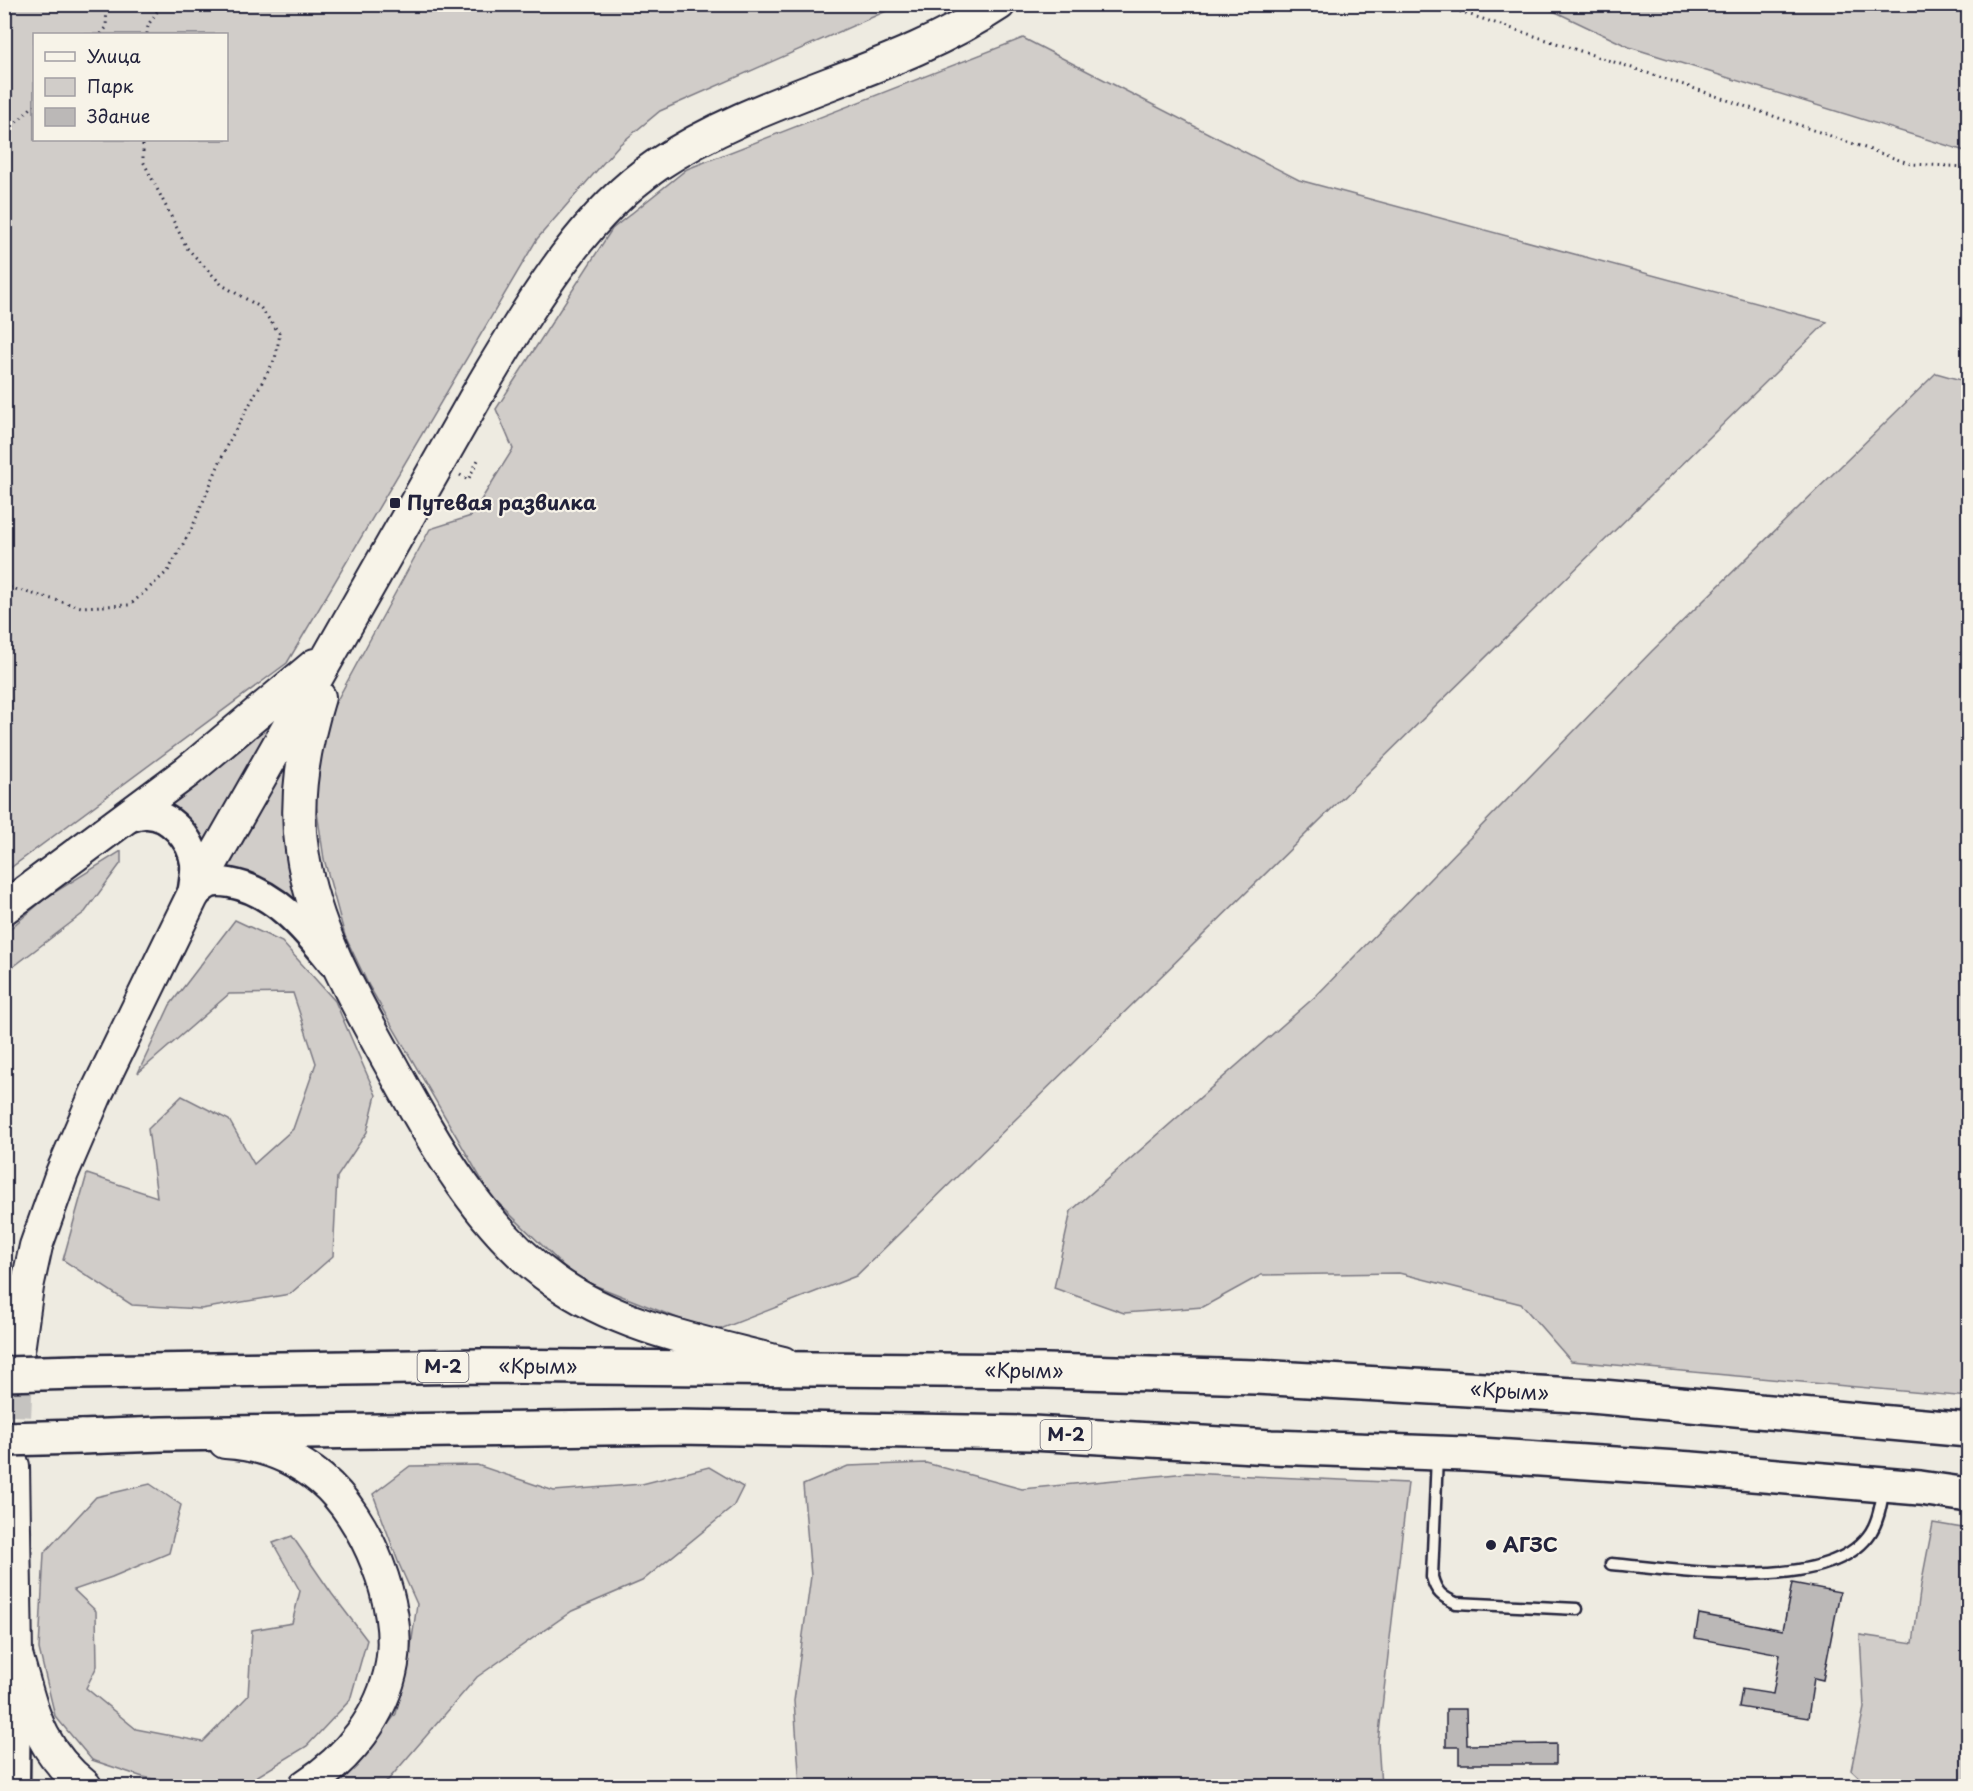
<svg xmlns="http://www.w3.org/2000/svg" width="1973" height="1791" font-family="'Playpen Sans',sans-serif">
<style>
.green{fill:#d1cdc9;stroke:#7a7882;stroke-width:1.5;fill-rule:evenodd}
.building{fill:#bbb8b7;stroke:#22223b;stroke-width:1.5}
.lines{fill:none;stroke-linecap:round;stroke-linejoin:round}
.primary-tunnel{stroke:#c5c3c0;stroke-width:32;stroke-dasharray:32 16;stroke-linecap:butt}
.lane-casing{stroke:#22223b;stroke-width:15}
.secondary-casing{stroke:#22223b;stroke-width:33}
.primary-casing{stroke:#22223b;stroke-width:36}
.highway-casing{stroke:#22223b;stroke-width:38}
.path{stroke:#22223b;stroke-width:3;stroke-dasharray:1.5 4.5;stroke-linecap:butt}
.lane{stroke:#f7f3e8;stroke-width:10}
.secondary{stroke:#f7f3e8;stroke-width:28}
.primary{stroke:#f7f3e8;stroke-width:32}
.highway{stroke:#f7f3e8;stroke-width:33}
.highway-bridge-casing{stroke:#22223b;stroke-width:38;stroke-linecap:butt}
.highway-bridge{stroke:#f7f3e8;stroke-width:33}
.poi-dot{fill:#22223b;stroke:#f7f3e8;stroke-width:2}
.labels{text-anchor:middle;stroke-width:4.5;stroke-linejoin:round;paint-order:stroke}
.shield{fill:#f7f3e8;stroke:#62616f;stroke-width:1.5}
.shield-label{font-size:18px;font-weight:bold;fill:#22223b}
.poi-label{font-size:20px;font-weight:bold;fill:#22223b;stroke:#f7f3e8;text-anchor:start}
.street-label{font-size:20px;fill:#22223b;stroke:#f7f3e8}
</style>
<rect width="100%" height="100%" fill="#eeebe1"/>
<filter id="ink" filterUnits="userSpaceOnUse"><feTurbulence type="fractalNoise" baseFrequency=".0167" numOctaves="2"/><feDisplacementMap in="SourceGraphic" scale="12" xChannelSelector="R" yChannelSelector="G"/><feConvolveMatrix kernelMatrix="1 2 1 2 8 2 1 2 1" color-interpolation-filters="sRGB"/></filter>
<g filter="url(#ink)">
<!-- green -->
<g class="green">
<path d="M5,4H900V5L660,111L619,145L537,239L287,663L5,872ZM226,34V140H34V34Z"/>
<path d="M1541,5H1968V152L1629,47Z"/>
<path d="M1023,38L1299,180L1827,322L856,1276L713,1332L576,1278L491,1196L369,986L345,936L324,859L316,805L314,777L322,728L430,529L471,516L513,449L496,409L612,229L687,169Z"/>
<path d="M1936,373L1968,382V1397L1571,1361L1521,1304L1399,1273L1261,1275L1203,1307L1124,1313L1054,1288L1071,1211L1317,995L1652,651Z"/>
<path d="M282,712L201,849L154,808Z"/>
<path d="M293,751L311,924L221,872Z"/>
<path d="M121,851V863L85,912L5,973V933L47,897Z"/>
<path d="M235,920L282,942L335,1001L376,1095L367,1132L337,1177L333,1256L290,1294L201,1309L132,1305L63,1260L87,1174L157,1197L148,1129L182,1096L229,1120L254,1164L293,1129L316,1063L293,993L229,994L138,1073L170,1005Z"/>
<path d="M926,1463L1022,1489L1187,1473L1408,1483L1378,1742L1381,1786H800L794,1701L811,1576L803,1485L848,1466Z"/>
<path d="M477,1465L554,1491L642,1484L709,1467L743,1487L733,1507L642,1581L572,1611L477,1677L383,1786H323L357,1764L396,1714L410,1653L417,1604L399,1564L373,1494L410,1466Z"/>
<path d="M150,1484L181,1505L169,1553L112,1577L74,1590L96,1611L97,1666L86,1688L136,1729L203,1742L248,1696L252,1630L292,1623L300,1591L273,1543L292,1536L332,1594L367,1640L350,1700L307,1746L253,1779L193,1786L143,1777L92,1760L55,1716L39,1649L44,1553L96,1497Z"/>
<path d="M1933,1523L1968,1529V1786H1868L1851,1770L1864,1708L1860,1635L1913,1643L1921,1585Z"/>
</g>
<!-- building -->
<g class="building">
<path d="M1792,1583L1840,1592L1823,1680L1814,1678L1808,1718L1739,1707L1742,1689L1773,1694L1780,1654L1695,1638L1699,1614L1783,1630Z"/>
<path d="M1446,1709H1466L1467,1745L1556,1744V1764H1459V1747H1446Z"/>
</g>
<g class="lines">
<!-- primary-tunnel -->
<path class="primary-tunnel" d="M13,1464L18,1351"/>
<!-- lane casing -->
<g class="lane-casing">
<g id="lane">
<path d="M1437,1456L1432,1577C1436,1592 1442,1597 1456,1603L1577,1609"/>
<path d="M1611,1564C1675,1569 1830,1596 1871,1532C1879,1519 1881,1503 1884,1488"/>
</g>
</g>
<!-- secondary casing -->
<g class="secondary-casing">
<g id="secondary">
<path d="M118,822C127,818 136,814 145,814C170,813 192,840 195,863C196,874 193,886 192,897"/>
<path d="M192,897C198,892 204,885 211,883C217,881 224,882 230,883C274,891 305,928 332,962"/>
<path d="M15,1786L16,1677"/>
</g>
</g>
<!-- primary casing -->
<g class="primary-casing">
<g id="primary">
<path d="M319,697C304,746 294,798 302,850C313,928 354,999 392,1067C434,1143 481,1229 553,1280C619,1328 706,1343 783,1363"/>
<path d="M4,908L187,772L315,665"/>
<path d="M18,1351L27,1287L36,1246L62,1173L96,1094L192,897L485,381C531,305 582,216 657,165C763,94 894,74 999,4"/>
<path d="M225,1442C261,1444 293,1456 321,1479C367,1517 402,1606 392,1664C383,1715 348,1759 305,1786"/>
<path d="M17,1658C33,1713 38,1748 85,1786"/>
<path d="M4,1706L16,1654L13,1466"/>
</g>
</g>
<!-- highway casing -->
<g class="highway-casing">
<g id="highway">
<path id="s1" d="M79,1372L480,1366L1047,1371L1256,1377L1591,1396L1968,1430"/>
<path d="M81,1437L162,1434L676,1427L1032,1433L1271,1447L1465,1454L1692,1469L1920,1488L1968,1495"/>
</g>
</g>
<!-- path -->
<g class="path">
<path d="M1437,4L1684,85L1911,164L1968,167"/>
<path d="M101,34L106,28L107,4"/>
<path d="M147,34L148,25L162,4"/>
<path d="M4,135L34,105"/>
<path d="M460,475L468,480L479,458"/>
<path d="M4,586L81,607L130,605L168,571L192,528L227,445L275,359L280,334L260,307L222,285L187,248L143,161V140"/>
</g>
<!-- lane -->
<use href="#lane" class="lane"/>
<!-- secondary -->
<use href="#secondary" class="secondary"/>
<!-- primary -->
<use href="#primary" class="primary"/>
<!-- highway -->
<use href="#highway" class="highway"/>
<!-- highway-bridge casing -->
<g class="highway-bridge-casing">
<g id="highway-bridge">
<path d="M4,1374L79,1372"/>
<path d="M4,1439L81,1437"/>
</g>
</g>
<!-- highway-bridge -->
<use href="#highway-bridge" class="highway-bridge"/>
</g>
</g>
<!-- markers -->
<g class="poi-dot">
<rect x="389" y="497" width="12" height="12" rx="3"/>
<circle cx="1491" cy="1545" r="6"/>
</g>
<g class="labels">
<!-- shield labels -->
<g class="shield">
<rect x="417.5" y="1352" width="51" height="30" rx="4.5"/>
<rect x="1040.5" y="1420" width="51" height="30" rx="4.5"/>
</g>
<g class="shield-label">
<text x="443" y="1373">М-2</text>
<text x="1066" y="1441">М-2</text>
</g>
<!-- poi labels -->
<g class="poi-label">
<text x="407" y="510">Путевая развилка</text>
<text x="1503" y="1552">АГЗС</text>
</g>
<!-- street labels -->
<g class="street-label">
<text dy="7" stroke="none"><textPath href="#s1" startOffset="459">«Крым»</textPath></text>
<text dy="7" stroke="none"><textPath href="#s1" startOffset="945">«Крым»</textPath></text>
<text dy="7" stroke="none"><textPath href="#s1" startOffset="1431">«Крым»</textPath></text>
</g>
</g>
<!-- margin -->
<rect width="1973" height="1791" fill="none" stroke="#f7f3e8" stroke-width="24"/>
<rect x="12" y="12" width="1949" height="1767" fill="none" stroke="#22223b" stroke-width="2" filter="url(#ink)"/>
<!-- legend -->
<rect x="33" y="33" width="195" height="108" fill="#f7f3e8" stroke="#a29fa3" stroke-width="1.5"/>
<rect x="45" y="52" width="30" height="9" fill="#f7f3e8" stroke="#a29fa3" stroke-width="1.5"/>
<text x="87" y="63" font-size="18" fill="#22223b">Улица</text>
<rect x="45" y="78" width="30" height="18" fill="#d1cdc9" stroke="#a29fa3" stroke-width="1.5"/>
<text x="87" y="93" font-size="18" fill="#22223b">Парк</text>
<rect x="45" y="108" width="30" height="18" fill="#bbb8b7" stroke="#a29fa3" stroke-width="1.5"/>
<text x="87" y="123" font-size="18" fill="#22223b">Здание</text>
</svg>
